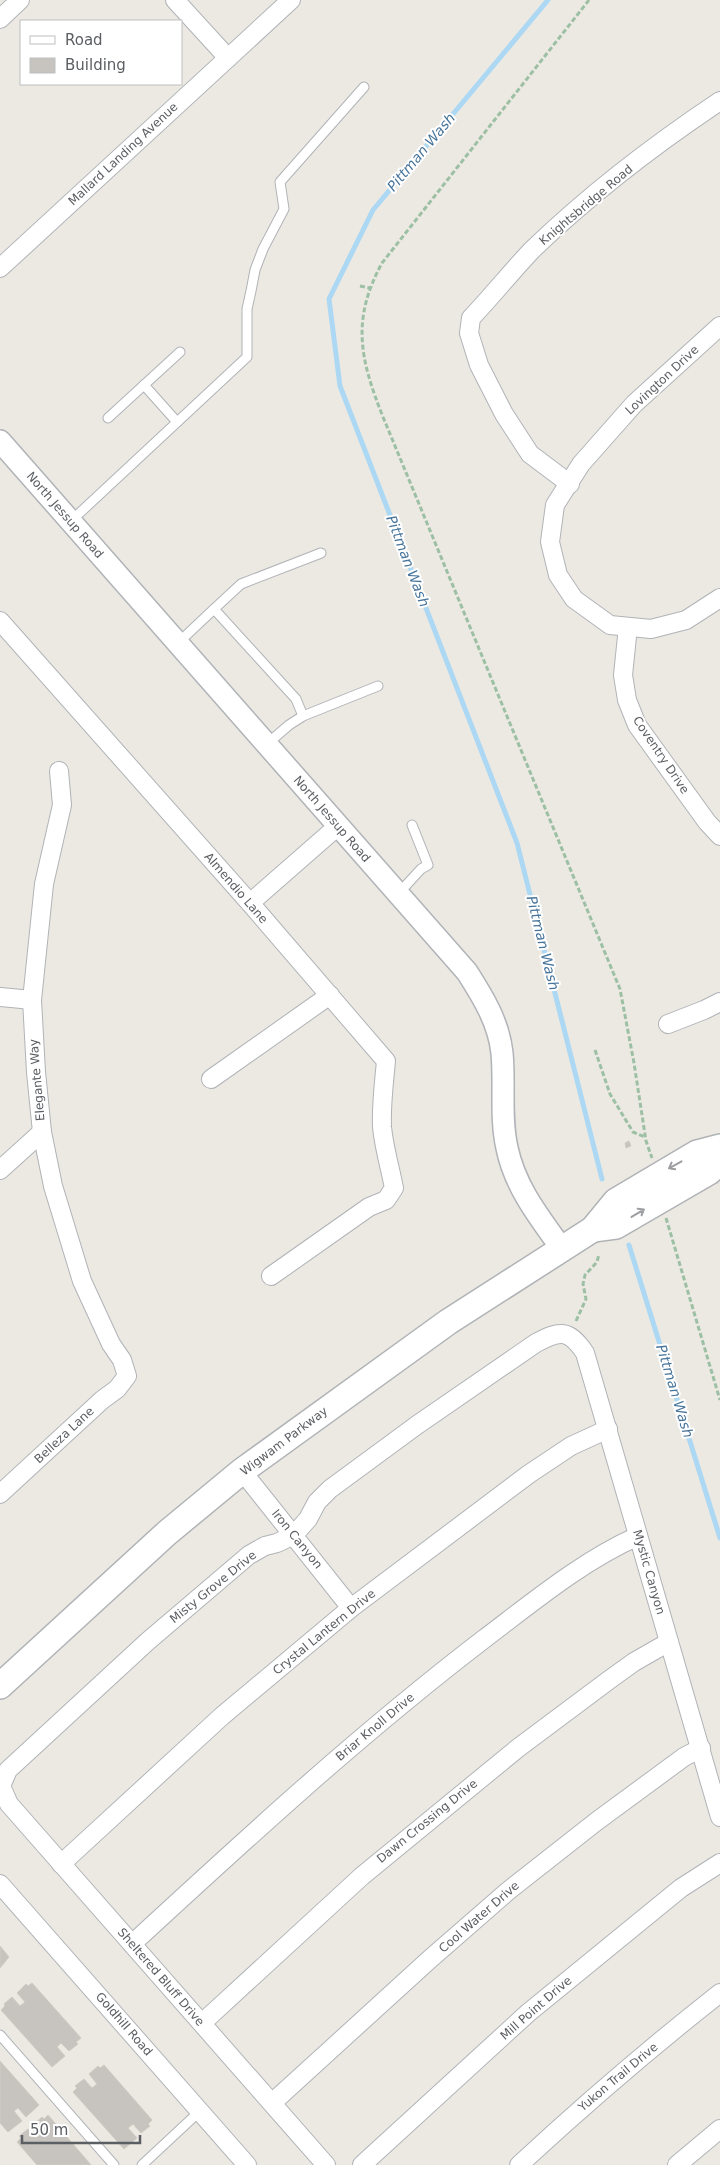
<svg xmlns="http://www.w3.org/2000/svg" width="720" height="2165" font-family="'DejaVu Sans',sans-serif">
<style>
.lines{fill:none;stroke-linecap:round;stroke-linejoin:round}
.stream{stroke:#acd8f3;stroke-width:5}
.building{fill:#c7c4c0;stroke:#d0cbc2}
.service-casing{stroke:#b0b3b7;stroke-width:11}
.minor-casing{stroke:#b0b3b7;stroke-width:20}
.tertiary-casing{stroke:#b0b3b7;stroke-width:24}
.secondary-casing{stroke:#b0b3b6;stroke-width:28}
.path{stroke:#9dc0a5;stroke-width:3;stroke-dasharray:5 2.5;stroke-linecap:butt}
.service{stroke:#fff;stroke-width:9}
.minor{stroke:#fff;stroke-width:18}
.tertiary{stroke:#fff;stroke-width:21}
.secondary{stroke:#fff;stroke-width:25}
.oneway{stroke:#9d9ea1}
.labels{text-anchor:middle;stroke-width:4;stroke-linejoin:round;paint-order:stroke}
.street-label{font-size:12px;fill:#5b5e62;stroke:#fff}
.water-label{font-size:14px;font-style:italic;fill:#48759b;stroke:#fff}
</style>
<rect width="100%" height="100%" fill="#ece9e3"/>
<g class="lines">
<!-- stream -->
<g class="stream">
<path d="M548,0L373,210L329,299L340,386L517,843L602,1179"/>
<path d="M629,1245L720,1538"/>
</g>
</g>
<!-- building -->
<g class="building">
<path d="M629,1141L631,1146L626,1148L625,1143Z"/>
<path d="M0,1946L9,1957L0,1968Z"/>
<path d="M32,1983L81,2038L76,2042L78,2044L69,2051L61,2043L57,2047L65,2056L52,2067L1,2010L5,2006L4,2004L12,1997L20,2006L25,2002L17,1993L26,1984L28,1986Z"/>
<path d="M0,2061L39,2105L26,2117L18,2108L14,2111L22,2121L8,2132L0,2123Z"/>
<path d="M104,2065L152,2120L148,2124L150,2126L141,2133L133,2124L128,2128L137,2138L124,2149L73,2092L77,2088L75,2086L84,2079L92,2088L97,2084L89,2074L98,2066L100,2068Z"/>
<path d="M48,2115L91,2165H37L17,2142L21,2138L19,2136L28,2129L36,2138L41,2134L33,2125L42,2117L44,2119Z"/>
</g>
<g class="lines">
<!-- service casing -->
<g class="service-casing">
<g id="service">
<path d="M144,385L177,422"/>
<path d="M108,418L180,352"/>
<path d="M71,521L247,357V309L251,291L255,270L263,249L284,209L280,182L364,87"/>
<path d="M214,609L241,584L321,553"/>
<path d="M178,643L214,609L296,699L303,716"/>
<path d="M267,744L289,725L303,716L378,686"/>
<path d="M398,894L421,869L428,865L412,825"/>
<path d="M0,2035L114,2165"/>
<path d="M142,2165L200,2111"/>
</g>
</g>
<!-- minor casing -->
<g class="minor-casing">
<g id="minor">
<path d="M175,0L228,58"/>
<path d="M0,19L20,0"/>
<path d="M0,268L291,0"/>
<path d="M720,326L634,404L581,464L555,505L550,542L558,575L574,599L610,625L651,629L686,620L720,598"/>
<path d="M570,484L530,454L504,414L479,365L469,333L471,318C492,296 511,272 532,250C589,195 654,145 720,101"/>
<path d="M0,621L250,903L386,1061C384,1083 381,1105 382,1127C384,1148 390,1167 394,1188L386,1200L369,1207L271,1276"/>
<path d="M628,627L623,675L627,700L637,725L707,822L720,836"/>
<path d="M250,903L338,826"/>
<path d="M0,997L32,1000"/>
<path d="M668,1024L704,1010L720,1002"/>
<path d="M211,1079L330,995"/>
<path d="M0,1170L42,1132"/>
<path d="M242,1471L351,1608"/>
<path d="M0,1494L102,1400L117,1389L127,1376L122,1360L111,1344L82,1281L53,1186L42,1132L36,1072L32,1000L44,884L62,805L59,771"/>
<path d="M61,1864L222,1716L351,1608L529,1474L571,1446L608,1429"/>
<path d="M0,1884L247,2165"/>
<path d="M132,1944C247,1838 360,1734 484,1639C533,1602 582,1561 638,1536"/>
<path d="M202,2023L362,1876L518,1748L609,1680L634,1662L669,1642"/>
<path d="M272,2103L430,1959L508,1891L597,1821L684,1757L701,1748"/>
<path d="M326,2165L9,1804L1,1786L8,1770L148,1641L249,1555L265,1546L277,1543L294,1535L308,1519L317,1502L330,1489L417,1425L536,1343C560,1330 569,1329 585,1353L720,1817"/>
<path d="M362,2165L528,2013L681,1888L720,1863"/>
<path d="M519,2165C584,2105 650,2048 720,1993"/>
<path d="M677,2165L720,2129"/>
</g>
</g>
<!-- tertiary casing -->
<g class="tertiary-casing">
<path id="tertiary" d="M0,441L467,972C483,997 499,1023 502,1053C505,1085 500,1117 507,1148C515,1187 539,1217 562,1249"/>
</g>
<!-- secondary casing -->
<g class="secondary-casing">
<g id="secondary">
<path d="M593,1229L616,1226L709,1172L720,1161"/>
<path d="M0,1686L167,1533L242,1471L448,1322L593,1229L616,1201L697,1153L720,1147"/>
</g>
</g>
<!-- path -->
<g class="path">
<path d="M589,0L382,263C351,320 360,359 383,417L620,989L634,1063L646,1141L652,1158"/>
<path d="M360,286L370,288"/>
<path d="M595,1050L610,1094L633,1132L645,1137"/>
<path d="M666,1218L720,1400"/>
<path d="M576,1321L586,1299L583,1284L585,1275L597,1262L599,1254"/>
</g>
<!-- service -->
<use href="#service" class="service"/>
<!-- minor -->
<use href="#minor" class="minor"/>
<!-- tertiary -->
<use href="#tertiary" class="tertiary"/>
<!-- secondary -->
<use href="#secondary" class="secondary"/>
</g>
<!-- one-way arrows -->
<defs><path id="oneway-shaft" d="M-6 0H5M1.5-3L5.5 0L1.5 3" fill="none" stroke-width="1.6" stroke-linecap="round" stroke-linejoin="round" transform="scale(1.25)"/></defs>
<g class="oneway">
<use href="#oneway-shaft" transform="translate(675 1165) rotate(151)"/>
<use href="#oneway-shaft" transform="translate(638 1213) rotate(-31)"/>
</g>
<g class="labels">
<!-- street labels -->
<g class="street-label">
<text transform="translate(123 154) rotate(-43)" y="4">Mallard Landing Avenue</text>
<text transform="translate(586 205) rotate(-40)" y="4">Knightsbridge Road</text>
<text transform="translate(662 380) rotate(-43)" y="4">Lovington Drive</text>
<text transform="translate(65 515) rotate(49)" y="4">North Jessup Road</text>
<text transform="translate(661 755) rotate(56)" y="4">Coventry Drive</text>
<text transform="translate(332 819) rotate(49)" y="4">North Jessup Road</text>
<text transform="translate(236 888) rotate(49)" y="4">Almendio Lane</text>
<text transform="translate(37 1080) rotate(-95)" y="4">Elegante Way</text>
<text transform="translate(64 1435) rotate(-43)" y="4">Belleza Lane</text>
<text transform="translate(284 1441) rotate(-37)" y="4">Wigwam Parkway</text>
<text transform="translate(297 1539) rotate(51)" y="4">Iron Canyon</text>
<text transform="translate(649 1572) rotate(74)" y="4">Mystic Canyon</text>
<text transform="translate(213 1587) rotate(-39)" y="4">Misty Grove Drive</text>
<text transform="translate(324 1632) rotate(-39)" y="4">Crystal Lantern Drive</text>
<text transform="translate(375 1727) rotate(-40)" y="4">Briar Knoll Drive</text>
<text transform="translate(427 1821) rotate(-39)" y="4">Dawn Crossing Drive</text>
<text transform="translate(479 1917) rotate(-41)" y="4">Cool Water Drive</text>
<text transform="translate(161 1977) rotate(49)" y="4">Sheltered Bluff Drive</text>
<text transform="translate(536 2008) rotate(-41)" y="4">Mill Point Drive</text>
<text transform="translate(124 2024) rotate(49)" y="4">Goldhill Road</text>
<text transform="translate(618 2077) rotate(-40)" y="4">Yukon Trail Drive</text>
</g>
<!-- water labels -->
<g class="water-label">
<text transform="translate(421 152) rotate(-50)" y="5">Pittman Wash</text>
<text transform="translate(408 561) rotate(69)" y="5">Pittman Wash</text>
<text transform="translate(543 943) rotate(76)" y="5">Pittman Wash</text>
<text transform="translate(675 1391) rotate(73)" y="5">Pittman Wash</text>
</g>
</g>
<!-- legend -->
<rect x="20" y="20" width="162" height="65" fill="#ffffff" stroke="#bdbfc0"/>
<rect x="30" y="36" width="25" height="8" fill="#ffffff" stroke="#bdbfc0"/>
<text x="65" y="45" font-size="15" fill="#5b5e62">Road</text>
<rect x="30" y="58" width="25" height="15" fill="#c7c4c0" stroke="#bdbfc0"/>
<text x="65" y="70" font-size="15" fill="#5b5e62">Building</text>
<!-- scale -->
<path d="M22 2135v8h118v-8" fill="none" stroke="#5b5e62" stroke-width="2.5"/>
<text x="30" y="2135" font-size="15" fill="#5b5e62" stroke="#ffffff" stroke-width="4" paint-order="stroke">50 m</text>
</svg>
